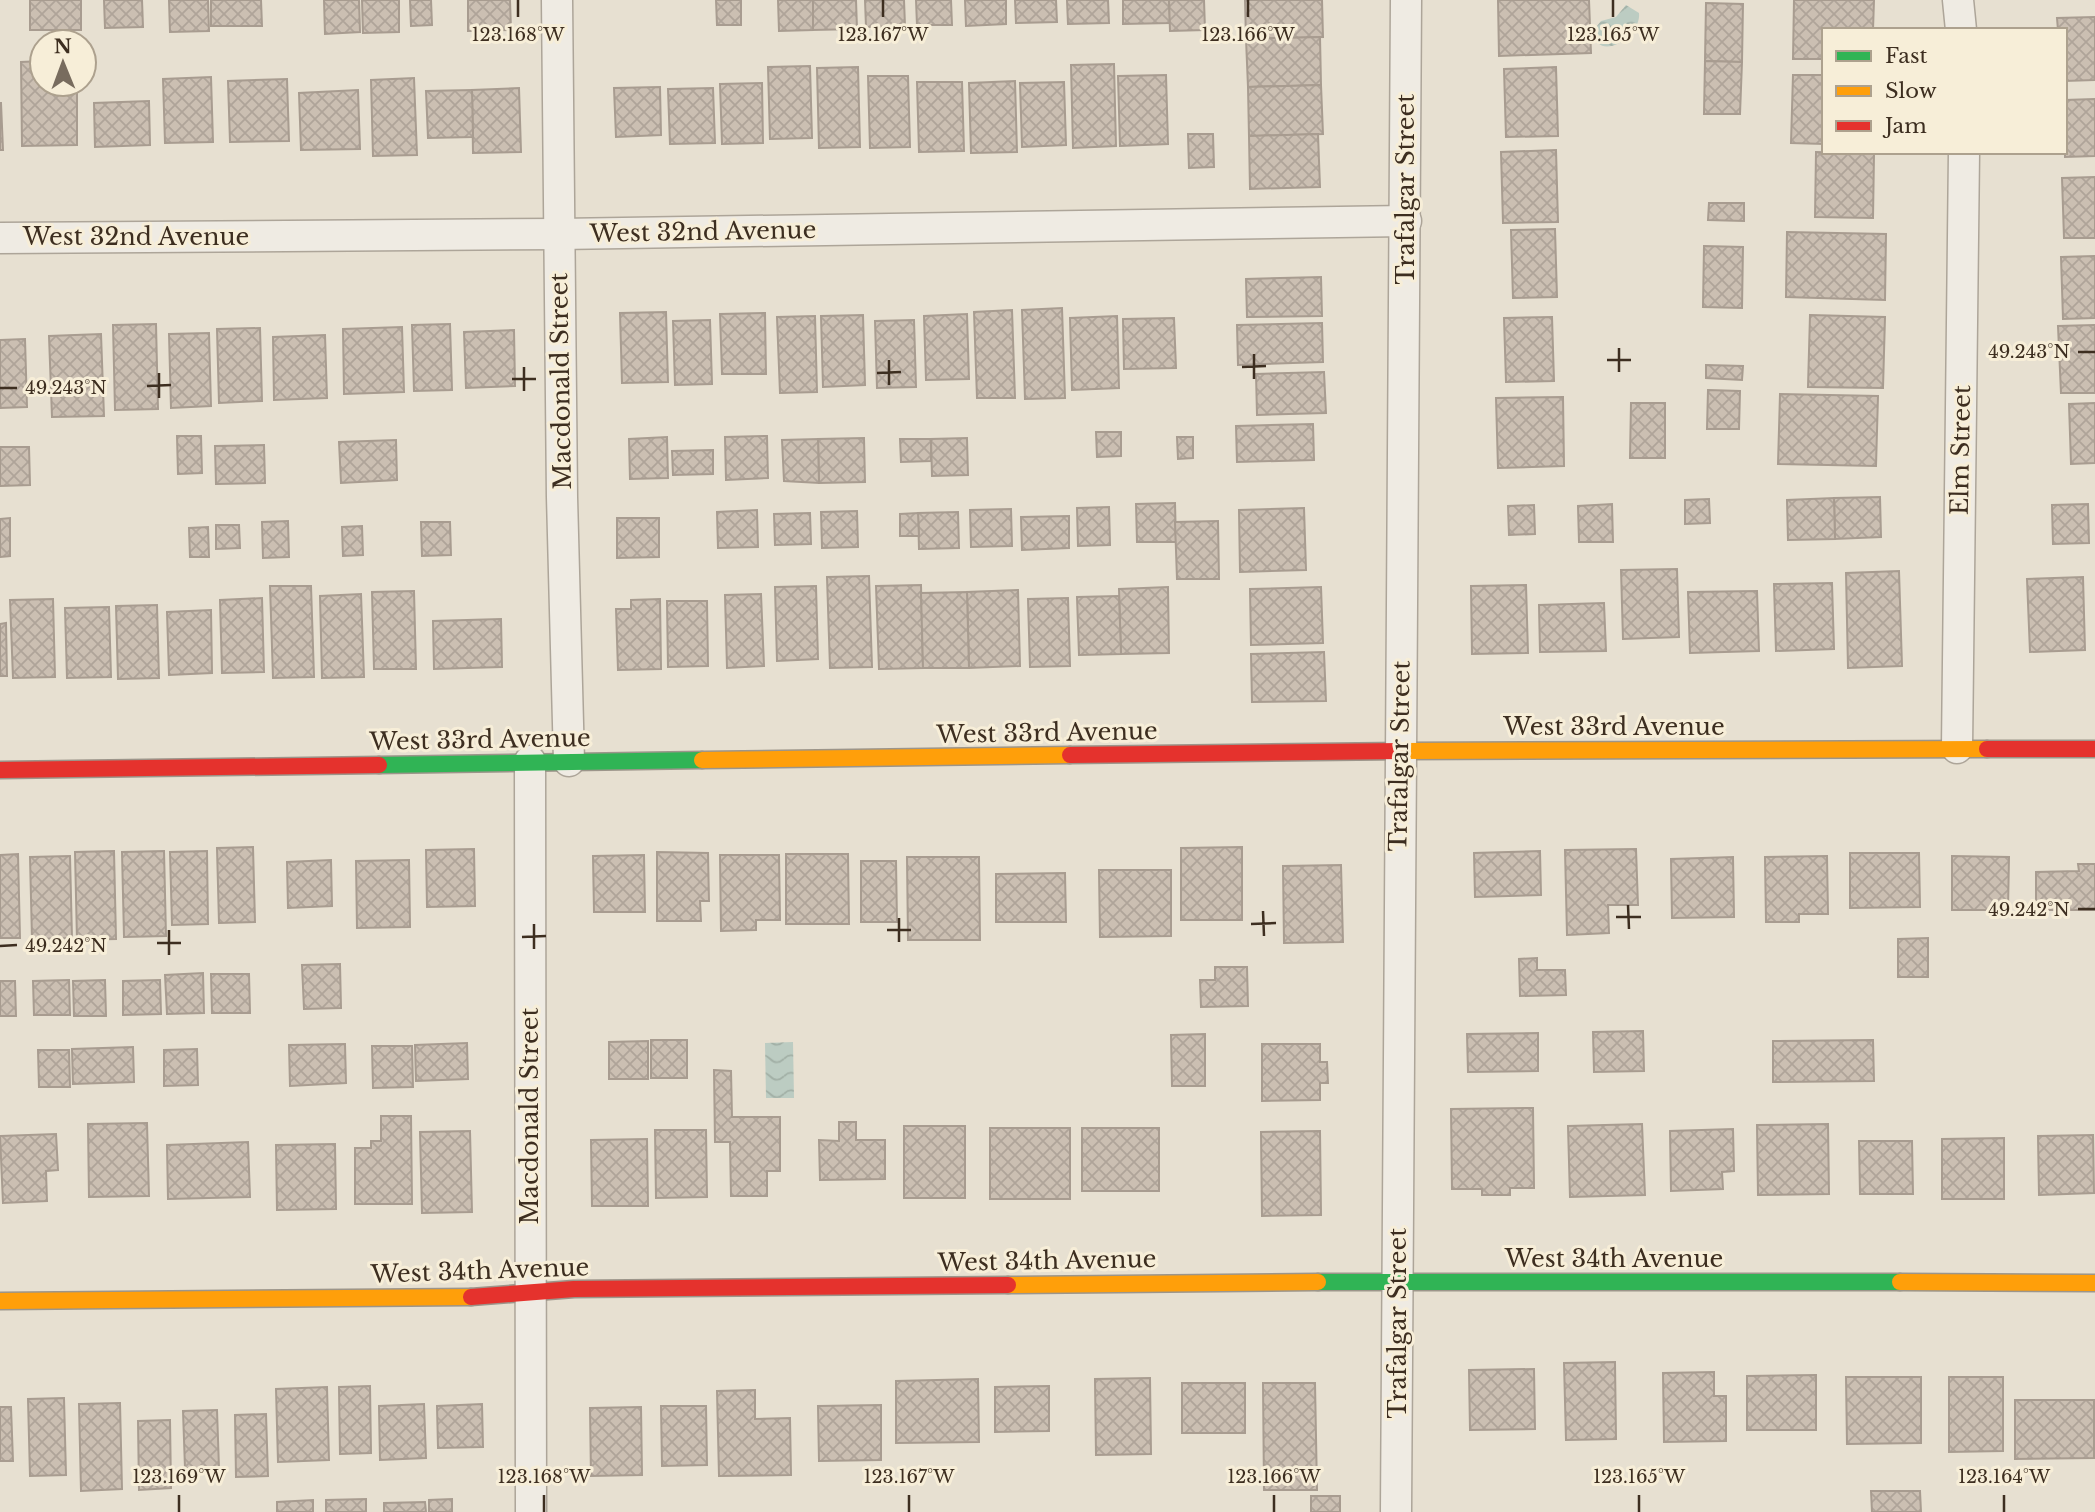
<svg xmlns="http://www.w3.org/2000/svg" width="2095" height="1512" font-family="'Libre Baskerville',serif">
<style>
.water{fill:url(#water-waves)}
.building{fill:url(#building-cross-hatch);stroke:#a89c90;stroke-width:2}
.lines{fill:none;stroke-linecap:round;stroke-linejoin:round}
.street-casing{stroke:#ada599;stroke-width:33}
.fast-casing{stroke:#9c958a;stroke-width:19}
.slow-casing{stroke:#9c958a;stroke-width:19}
.jam-casing{stroke:#9c958a;stroke-width:19}
.street{stroke:#efebe3;stroke-width:30}
.fast{stroke:#30b455;stroke-width:16}
.slow{stroke:#ff9f0a;stroke-width:16}
.jam{stroke:#e5322d;stroke-width:16}
.ticks{fill:none;stroke:#3d2e20;stroke-width:2.5}
.labels{text-anchor:middle;stroke-width:6;stroke-linejoin:round;paint-order:stroke}
.street-label{font-size:24px;fill:#3d2e20;stroke:#f7eed8}
.ticks-label{font-size:18px;text-anchor:middle;fill:#3d2e20;stroke:#f7eed8;stroke-width:6;stroke-linejoin:round;paint-order:stroke}
</style>
<defs>
<pattern id="water-waves" width="16" height="10" patternUnits="userSpaceOnUse" patternTransform="scale(1.75)"><rect width="16" height="10" fill="#bcccc2"/><path d="M0 5q4-4 8 0t8 0" fill="none" stroke="#a2b0a6"/></pattern>
<pattern id="building-cross-hatch" width="8" height="8" patternUnits="userSpaceOnUse" patternTransform="scale(1.75)"><rect width="8" height="8" fill="#cbbfb2"/><path d="M0 0l8 8M0 8l8-8" fill="none" stroke="#afa499"/></pattern>
</defs>
<rect width="100%" height="100%" fill="#e7e0d1"/>
<!-- water -->
<g class="water">
<path d="M1626,5L1639,13C1642,36 1597,65 1593,31L1601,21L1616,17Z"/>
<path d="M793,1042L794,1098H766L765,1043Z"/>
</g>
<!-- building -->
<g class="building">
<rect x="30" y="0" width="51" height="30"/>
<path d="M104,0H142L143,27L105,28Z"/>
<path d="M169,0H208L209,31L170,32Z"/>
<path d="M211,0H261L262,26H211Z"/>
<path d="M324,0H359L360,32L325,34Z"/>
<path d="M362,0H399V32L363,33Z"/>
<path d="M410,0H431L432,25L411,26Z"/>
<path d="M468,0H510L511,30L468,31Z"/>
<path d="M716,0H741V25H717Z"/>
<path d="M778,0H813V30L779,31Z"/>
<path d="M813,0H856L857,29L813,30Z"/>
<path d="M865,0H904L905,26L866,27Z"/>
<path d="M916,0H951L952,25H917Z"/>
<path d="M965,0H1006V24L966,26Z"/>
<path d="M1015,0H1056L1057,22L1016,23Z"/>
<path d="M1067,0H1108L1109,23L1068,24Z"/>
<path d="M1123,0H1169L1170,23L1123,24Z"/>
<path d="M1169,0H1204L1205,30L1170,31Z"/>
<path d="M1245,0H1322L1323,37L1246,39Z"/>
<path d="M1498,0H1589L1591,53L1499,56Z"/>
<path d="M1794,0H1874L1873,30H1824V59H1793Z"/>
<path d="M1706,3L1743,4L1742,62L1705,61Z"/>
<path d="M2095,17V80L2065,81V30H2058L2057,18Z"/>
<path d="M1320,37L1321,85L1248,87L1246,39Z"/>
<path d="M42,61V84H77V145L22,146L21,62Z"/>
<path d="M1705,61L1742,62L1740,114H1704Z"/>
<path d="M1114,64L1116,146L1073,148L1071,65Z"/>
<path d="M810,66L812,138L770,139L768,67Z"/>
<path d="M858,67L860,147L819,148L817,68Z"/>
<path d="M1556,67L1558,136L1506,137L1504,69Z"/>
<path d="M1166,75L1168,144L1120,146L1118,76Z"/>
<path d="M1793,75H1824V144L1791,143Z"/>
<path d="M868,76H908L910,147L870,148Z"/>
<path d="M211,77L213,142L165,143L163,79Z"/>
<path d="M414,78L417,155L373,156L371,80Z"/>
<path d="M287,79L289,141L230,142L228,81Z"/>
<path d="M1015,81L1017,152L971,153L969,83Z"/>
<path d="M917,82H962L964,151L919,152Z"/>
<path d="M1064,82L1066,145L1022,147L1020,83Z"/>
<path d="M762,83L763,143L722,144L720,84Z"/>
<path d="M1321,85L1323,134L1249,136L1248,87Z"/>
<path d="M660,87L661,135L616,137L614,88Z"/>
<path d="M519,88L521,152L473,153L472,90Z"/>
<path d="M713,88L715,143L670,144L668,89Z"/>
<path d="M358,90L360,149L301,150L299,93Z"/>
<path d="M472,90L473,137L428,138L426,91Z"/>
<path d="M2095,99V156L2065,157V100Z"/>
<path d="M149,101L150,145L95,147L94,103Z"/>
<path d="M0,103H1L3,150H0Z"/>
<path d="M1188,134H1213L1214,167L1189,168Z"/>
<path d="M1318,134L1320,187L1250,189L1249,136Z"/>
<path d="M1556,150L1558,222L1503,223L1501,152Z"/>
<path d="M1816,152L1874,154L1873,218L1815,217Z"/>
<path d="M2095,177V238H2064L2062,178Z"/>
<path d="M1709,203H1744V221L1708,220Z"/>
<path d="M1555,229L1557,297L1513,298L1511,230Z"/>
<path d="M1787,232L1886,234L1885,300L1786,297Z"/>
<path d="M1704,246L1743,247L1742,308L1703,307Z"/>
<path d="M2095,256V318L2063,319L2061,257Z"/>
<path d="M1321,277L1322,316L1247,317L1246,279Z"/>
<path d="M1062,308L1065,398L1025,399L1022,310Z"/>
<path d="M1012,310L1015,398H977L974,312Z"/>
<path d="M666,312L668,382L622,383L620,313Z"/>
<path d="M765,313L766,374H722L720,314Z"/>
<path d="M967,314L969,379L926,380L924,316Z"/>
<path d="M863,315L865,385L823,387L821,316Z"/>
<path d="M1810,315L1885,317L1883,388L1808,387Z"/>
<path d="M815,316L817,392L780,393L777,317Z"/>
<path d="M1117,316L1119,388L1072,390L1070,318Z"/>
<path d="M1552,317L1554,381L1506,382L1504,318Z"/>
<path d="M1174,318L1176,368L1124,369L1123,319Z"/>
<path d="M710,320L712,384L675,385L673,321Z"/>
<path d="M914,320L916,387L877,388L875,321Z"/>
<path d="M1322,323L1323,362L1238,365L1237,325Z"/>
<path d="M156,324L158,409L115,410L113,325Z"/>
<path d="M450,324L452,390L414,391L412,325Z"/>
<path d="M2095,325V393H2061L2058,326Z"/>
<path d="M402,327L404,392L344,394L343,329Z"/>
<path d="M260,328L262,401L219,403L217,329Z"/>
<path d="M514,330L515,386L466,388L464,332Z"/>
<path d="M209,333L211,406L171,408L169,334Z"/>
<path d="M101,334L104,416L52,417L49,336Z"/>
<path d="M325,335L327,398L274,400L273,337Z"/>
<path d="M25,339L27,407L0,408V340Z"/>
<path d="M1706,365L1743,366L1742,380L1706,378Z"/>
<path d="M1324,372L1326,413L1257,415L1256,374Z"/>
<path d="M1708,390L1740,391L1739,429H1707Z"/>
<path d="M1780,394L1878,396L1876,466L1778,464Z"/>
<path d="M1563,397L1564,466L1498,468L1496,398Z"/>
<path d="M1631,403H1665V458H1630Z"/>
<path d="M2095,403V463L2071,464L2069,404Z"/>
<path d="M1313,424L1314,460L1237,462L1236,426Z"/>
<path d="M1096,432H1121V456L1097,457Z"/>
<path d="M177,436H201L202,473L178,474Z"/>
<path d="M767,436L768,478L726,480L725,437Z"/>
<path d="M667,437L668,478L630,479L629,439Z"/>
<path d="M1177,437H1193V458L1178,459Z"/>
<path d="M864,438L865,482L819,483L818,439Z"/>
<path d="M967,438L968,475L932,476L931,439Z"/>
<path d="M818,439L819,483L784,481L782,440Z"/>
<path d="M900,439H931V461L901,462Z"/>
<path d="M396,440L397,480L341,483L339,442Z"/>
<path d="M264,445L265,483L216,484L215,446Z"/>
<path d="M0,447H29L30,485L0,486Z"/>
<path d="M713,450V474L673,475L672,451Z"/>
<path d="M1880,497L1881,537L1835,539L1834,498Z"/>
<path d="M1834,498L1835,539L1788,540L1787,500Z"/>
<path d="M1709,499L1710,523L1685,524V500Z"/>
<path d="M1175,503L1176,542H1137L1136,504Z"/>
<path d="M1612,504L1613,542H1579L1578,506Z"/>
<path d="M2088,504L2089,543L2053,544L2052,505Z"/>
<path d="M1534,505L1535,534L1509,535L1508,506Z"/>
<path d="M1109,507L1110,545L1078,546L1077,508Z"/>
<path d="M1304,508L1306,570L1240,572L1239,510Z"/>
<path d="M1011,509L1012,546L971,547L970,510Z"/>
<path d="M757,510L758,547L718,548L717,512Z"/>
<path d="M857,511L858,547L822,548L821,512Z"/>
<path d="M958,512L959,548L919,549L918,513Z"/>
<path d="M810,513L811,544L775,545L774,514Z"/>
<path d="M918,513L919,536H900V514Z"/>
<path d="M1069,516V548L1022,550L1021,517Z"/>
<path d="M10,518V556L0,557V519Z"/>
<path d="M617,518H659V557L617,558Z"/>
<path d="M288,521L289,557L263,558L262,522Z"/>
<path d="M1218,521L1219,579H1177L1175,522Z"/>
<path d="M421,522H450L451,555L422,556Z"/>
<path d="M216,525H239L240,548L216,549Z"/>
<path d="M362,526L363,555L343,556L342,527Z"/>
<path d="M208,527L209,557H190L189,528Z"/>
<path d="M1677,569L1679,637L1623,639L1621,570Z"/>
<path d="M1899,571L1902,666L1848,668L1846,573Z"/>
<path d="M869,576L872,667L830,668L827,577Z"/>
<path d="M2083,577L2085,650L2030,652L2027,579Z"/>
<path d="M1832,583L1834,649L1776,651L1774,584Z"/>
<path d="M921,585L923,668L879,669L876,586Z"/>
<path d="M1526,585L1528,653L1472,654L1471,586Z"/>
<path d="M270,586H311L314,677L273,678Z"/>
<path d="M816,586L818,659L777,661L775,587Z"/>
<path d="M1168,587L1169,653L1121,654L1119,589Z"/>
<path d="M1321,587L1323,643L1251,645L1250,589Z"/>
<path d="M1018,590L1020,666L969,668L967,592Z"/>
<path d="M414,591L416,669H374L372,592Z"/>
<path d="M1757,591L1759,651L1690,653L1688,592Z"/>
<path d="M967,592L969,668H923L921,593Z"/>
<path d="M361,594L364,677L322,678L320,596Z"/>
<path d="M761,594L764,666L727,668L725,595Z"/>
<path d="M1119,596L1121,654L1079,655L1077,597Z"/>
<path d="M262,598L264,672L222,673L220,600Z"/>
<path d="M1068,598L1070,666L1030,667L1028,599Z"/>
<path d="M53,599L55,677L13,678L10,600Z"/>
<path d="M660,599L661,669L618,670L616,609H631V600Z"/>
<path d="M667,601H707L708,666L668,667Z"/>
<path d="M1604,603L1606,651L1540,652L1539,605Z"/>
<path d="M157,605L159,678L118,679L116,606Z"/>
<path d="M109,607L111,677L67,678L65,608Z"/>
<path d="M211,610L212,673L169,675L167,612Z"/>
<path d="M501,619L502,667L434,669L433,621Z"/>
<path d="M6,623L7,676H0V624Z"/>
<path d="M1324,652L1326,701L1252,702L1251,654Z"/>
<path d="M253,847L255,922L219,923L217,848Z"/>
<path d="M1242,847V920H1181V848Z"/>
<path d="M474,849L475,906L427,907L426,850Z"/>
<path d="M1636,849L1638,905H1608L1609,933L1567,935L1565,850Z"/>
<path d="M114,851L116,939L77,940L75,852Z"/>
<path d="M164,851L166,936L124,937L122,852Z"/>
<path d="M207,851L208,924L172,925L170,852Z"/>
<path d="M1540,851L1541,895L1475,897L1474,853Z"/>
<path d="M657,852L708,853L709,901H700L701,921H657Z"/>
<path d="M1850,853H1919L1920,907L1850,908Z"/>
<path d="M18,854L20,938H0V855Z"/>
<path d="M786,854H848L849,924H786Z"/>
<path d="M644,855L645,912H594L593,856Z"/>
<path d="M720,855H779L780,920H756V930L721,931Z"/>
<path d="M70,856L72,938L32,939L30,857Z"/>
<path d="M1827,856L1828,914H1799V922H1766L1765,857Z"/>
<path d="M1952,856L2009,857L2008,910H1952Z"/>
<path d="M907,857H979L980,940H908Z"/>
<path d="M1733,857L1734,917L1672,918L1671,859Z"/>
<path d="M331,860L332,906L288,908L287,862Z"/>
<path d="M409,860L410,927L357,928L356,861Z"/>
<path d="M861,861H896L897,922H861Z"/>
<path d="M2078,864H2095V910H2036V872L2079,871Z"/>
<path d="M1341,865L1343,942L1284,943L1283,866Z"/>
<path d="M1099,870H1171V936L1100,937Z"/>
<path d="M1065,873L1066,922H996V874Z"/>
<path d="M1928,938V977H1898V939Z"/>
<path d="M1537,958V970H1565L1566,995L1520,996L1519,959Z"/>
<path d="M340,964L341,1008L304,1009L302,965Z"/>
<path d="M1215,967H1247L1248,1006L1201,1007L1200,980H1215Z"/>
<path d="M203,973L204,1013L167,1014L165,975Z"/>
<path d="M211,974H249L250,1013H212Z"/>
<path d="M69,980L70,1015H34L33,981Z"/>
<path d="M105,980L106,1016H74L73,981Z"/>
<path d="M160,980L161,1014L123,1015V981Z"/>
<path d="M0,981H15L16,1016H0Z"/>
<path d="M1643,1031L1644,1071L1594,1072L1593,1032Z"/>
<path d="M1538,1033V1071L1468,1072L1467,1034Z"/>
<path d="M1205,1034V1086H1172L1171,1035Z"/>
<rect x="651" y="1040" width="36" height="38"/>
<path d="M1873,1040L1874,1081L1773,1082V1041Z"/>
<path d="M648,1041V1079H609V1042Z"/>
<path d="M467,1043L468,1079L416,1081L415,1045Z"/>
<path d="M345,1044L346,1083L290,1086L289,1045Z"/>
<path d="M1262,1044H1320V1062H1327L1328,1083H1320V1100L1262,1101Z"/>
<path d="M372,1046H412L413,1087L373,1088Z"/>
<path d="M133,1047L134,1082L73,1084L72,1049Z"/>
<path d="M197,1049L198,1085L164,1086V1050Z"/>
<path d="M38,1050H69L70,1087H39Z"/>
<path d="M714,1070L731,1071L732,1117H780V1171H767V1196H731L730,1142H715Z"/>
<path d="M1533,1108L1534,1188H1510V1195H1482V1189H1452L1451,1109Z"/>
<path d="M381,1116H411L412,1204H355V1148H371V1141H381Z"/>
<path d="M839,1122H856V1140H885V1179L820,1180L819,1140L839,1141Z"/>
<path d="M147,1123L149,1196L89,1197L88,1124Z"/>
<path d="M1642,1124L1645,1195L1570,1197L1568,1126Z"/>
<path d="M1828,1124L1829,1194L1758,1195L1757,1125Z"/>
<rect x="904" y="1126" width="61" height="72"/>
<rect x="990" y="1128" width="80" height="71"/>
<rect x="1082" y="1128" width="77" height="63"/>
<path d="M1733,1129L1734,1171L1722,1172L1723,1189L1671,1191L1670,1131Z"/>
<path d="M655,1130H706L707,1197L656,1198Z"/>
<path d="M470,1131L472,1212L422,1213L420,1132Z"/>
<path d="M1320,1131L1321,1215L1262,1216L1261,1132Z"/>
<path d="M56,1134L58,1170L46,1171L47,1201L3,1203L0,1136Z"/>
<path d="M2093,1135L2094,1193L2039,1195L2038,1136Z"/>
<path d="M2004,1138V1199H1942V1139Z"/>
<path d="M647,1139L648,1206H592L591,1140Z"/>
<path d="M1859,1141H1912L1913,1194H1860Z"/>
<path d="M248,1142L250,1197L168,1199L167,1145Z"/>
<path d="M335,1144L336,1209L277,1210L276,1145Z"/>
<path d="M1615,1362L1616,1439L1566,1440L1564,1363Z"/>
<path d="M1534,1369L1535,1429L1470,1430L1469,1370Z"/>
<path d="M1714,1372V1396H1726V1441L1664,1442L1663,1373Z"/>
<path d="M1816,1375V1430H1747V1376Z"/>
<path d="M1846,1377H1921V1443L1847,1444Z"/>
<path d="M1949,1377H2003V1451L1949,1452Z"/>
<path d="M1150,1378L1151,1454L1096,1455L1095,1379Z"/>
<path d="M978,1379L979,1442L896,1443V1381Z"/>
<rect x="1182" y="1383" width="63" height="50"/>
<path d="M1263,1383H1315L1317,1490H1264Z"/>
<path d="M370,1386L371,1453L340,1454L339,1387Z"/>
<path d="M1049,1386V1431L995,1432V1387Z"/>
<path d="M327,1387L329,1460L278,1462L276,1389Z"/>
<path d="M755,1390V1419L790,1418L791,1475L719,1476L717,1391Z"/>
<path d="M64,1398L66,1475L30,1476L28,1399Z"/>
<path d="M2015,1400H2094V1458L2015,1459Z"/>
<path d="M120,1403L122,1489L81,1491L79,1404Z"/>
<path d="M424,1404L426,1458L380,1460L379,1406Z"/>
<path d="M482,1404L483,1447L438,1448L437,1406Z"/>
<path d="M881,1405V1460L819,1461L818,1406Z"/>
<path d="M661,1406H706L707,1465L662,1466Z"/>
<path d="M0,1407H11L13,1461H0Z"/>
<path d="M641,1407L642,1475L591,1476L590,1408Z"/>
<path d="M217,1410L219,1468H185L183,1411Z"/>
<path d="M266,1414L268,1476L236,1477L235,1415Z"/>
<path d="M170,1420L171,1488L139,1490L138,1421Z"/>
<path d="M1871,1491H1920L1921,1512H1872Z"/>
<rect x="1311" y="1496" width="29" height="16"/>
<path d="M366,1499V1512H326V1500Z"/>
<path d="M452,1499V1512H429V1500Z"/>
<path d="M313,1500V1512H277V1502Z"/>
<path d="M425,1502L426,1512H384V1503Z"/>
</g>
<g class="lines">
<!-- street casing -->
<g class="street-casing">
<g id="street">
<path d="M557,0L562,497L569,761"/>
<path d="M1958,0L1961,30"/>
<path d="M0,238L560,234L1406,221"/>
<path d="M1957,748L1964,152"/>
<path d="M530,761L531,1512"/>
<path d="M1396,1512L1406,0"/>
</g>
</g>
<!-- fast casing -->
<g class="fast-casing">
<g id="fast">
<path d="M379,765L702,760"/>
<path d="M1318,1282H1900"/>
</g>
</g>
<!-- slow casing -->
<g class="slow-casing">
<g id="slow">
<path d="M1401,751L1987,749"/>
<path d="M702,760L1070,755"/>
<path d="M1900,1282L2095,1283"/>
<path d="M1008,1285L1318,1282"/>
<path d="M0,1301L471,1297"/>
</g>
</g>
<!-- jam casing -->
<g class="jam-casing">
<g id="jam">
<path d="M1987,749H2095"/>
<path d="M1070,755L1401,751"/>
<path d="M0,770L379,765"/>
<path d="M471,1297L574,1289L1008,1285"/>
</g>
</g>
<!-- street -->
<use href="#street" class="street"/>
<!-- fast -->
<use href="#fast" class="fast"/>
<!-- slow -->
<use href="#slow" class="slow"/>
<!-- jam -->
<use href="#jam" class="jam"/>
</g>
<!-- ticks -->
<path class="ticks" d="M518,0V17M883,0V17M1248,0V17M1613,0V17M1619,348V372M2078,352H2095M1254,354V379M889,360V385M1607,360H1631M524,367V391M1242,367L1266,366M159,373V398M877,373L901,372M512,379H536M147,386L171,385M0,388H17M1628,905L1629,929M2078,909H2095M1263,911L1264,936M1616,917H1641M899,918V942M534,924V949M1251,924L1276,923M169,930V955M887,930H911M522,937L546,936M157,943H181M0,946L17,945M179,1495V1512M544,1495V1512M909,1495V1512M1274,1495V1512M1639,1495V1512M2004,1495V1512"/>
<g class="labels">
<!-- street labels -->
<g class="street-label">
<text transform="translate(1406 189) rotate(-90)" y="8">Trafalgar Street</text>
<text transform="translate(703 232) rotate(-1)" y="8">West 32nd Avenue</text>
<text x="136" y="245">West 32nd Avenue</text>
<text transform="translate(561 381) rotate(-91)" y="8">Macdonald Street</text>
<text transform="translate(1961 450) rotate(-89)" y="8">Elm Street</text>
<text x="1614" y="735">West 33rd Avenue</text>
<text transform="translate(1047 733) rotate(-1)" y="8">West 33rd Avenue</text>
<text transform="translate(480 740) rotate(-1)" y="8">West 33rd Avenue</text>
<text transform="translate(1400 756) rotate(-89)" y="8">Trafalgar Street</text>
<text transform="translate(530 1116) rotate(-90)" y="8">Macdonald Street</text>
<text x="1614" y="1267">West 34th Avenue</text>
<text transform="translate(1047 1261) rotate(-1)" y="8">West 34th Avenue</text>
<text transform="translate(480 1271) rotate(-2)" y="8">West 34th Avenue</text>
<text transform="translate(1398 1323) rotate(-90)" y="8">Trafalgar Street</text>
</g>
</g>
<g class="ticks-label">
<text x="518" y="41">123.168°W</text>
<text x="883" y="41">123.167°W</text>
<text x="1248" y="41">123.166°W</text>
<text x="1613" y="41">123.165°W</text>
<text x="2029" y="358">49.243°N</text>
<text x="66" y="394">49.243°N</text>
<text x="2029" y="916">49.242°N</text>
<text x="66" y="952">49.242°N</text>
<text x="179" y="1483">123.169°W</text>
<text x="544" y="1483">123.168°W</text>
<text x="909" y="1483">123.167°W</text>
<text x="1274" y="1483">123.166°W</text>
<text x="1639" y="1483">123.165°W</text>
<text x="2004" y="1483">123.164°W</text>
</g>
<!-- legend -->
<rect x="1822" y="28" width="245" height="126" fill="#f7eed8" stroke="#ada18e" stroke-width="2"/>
<rect x="1836" y="51" width="35" height="10" fill="#30b455" stroke="#ada18e" stroke-width="2"/>
<text x="1885" y="63" font-size="21" fill="#3d2e20">Fast</text>
<rect x="1836" y="86" width="35" height="10" fill="#ff9f0a" stroke="#ada18e" stroke-width="2"/>
<text x="1885" y="98" font-size="21" fill="#3d2e20">Slow</text>
<rect x="1836" y="121" width="35" height="10" fill="#e5322d" stroke="#ada18e" stroke-width="2"/>
<text x="1885" y="133" font-size="21" fill="#3d2e20">Jam</text>
<!-- north arrow -->
<g transform="translate(63 63) rotate(359)"><circle r="33" fill="#f7eed8" stroke="#ada18e" stroke-width="2"/>
<path d="M0-5L12 26L0 18L-12 26Z" fill="#786c5e"/>
<text y="-10" font-size="19" font-weight="bold" text-anchor="middle" fill="#3d2e20">N</text>
</g>
</svg>
